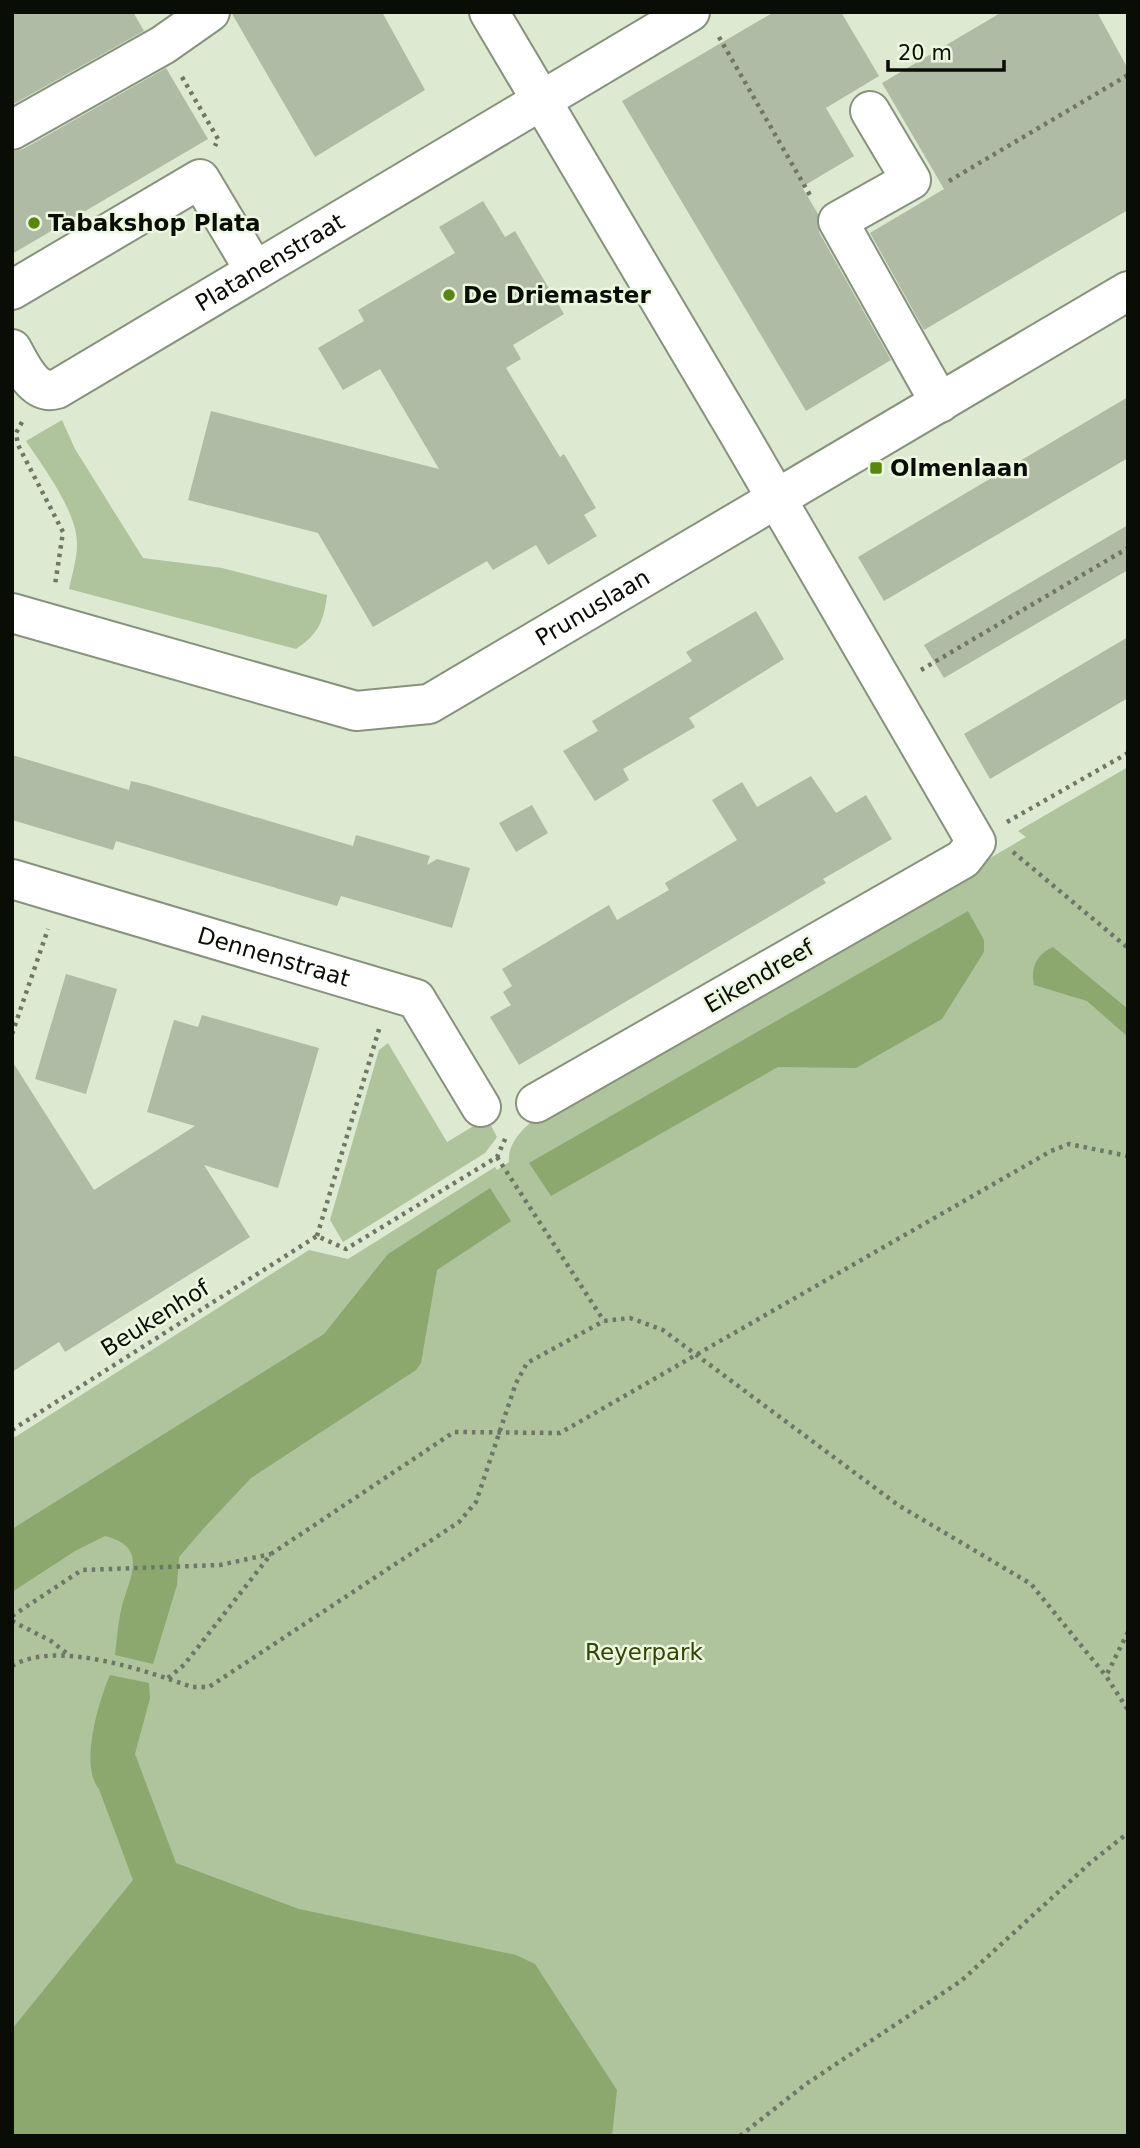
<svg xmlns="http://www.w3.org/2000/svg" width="1140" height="2148" font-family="'DejaVu Sans',sans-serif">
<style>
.green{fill:#afc39c}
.water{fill:#8ca86e}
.building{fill:#afbba4}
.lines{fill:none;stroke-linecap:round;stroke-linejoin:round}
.minor-casing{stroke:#87927c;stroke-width:42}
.path{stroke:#6e7667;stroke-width:4.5;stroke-dasharray:3.5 5;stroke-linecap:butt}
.minor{stroke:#fff;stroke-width:38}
.poi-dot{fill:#598510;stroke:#ebf7df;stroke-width:2.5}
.labels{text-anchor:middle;stroke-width:5;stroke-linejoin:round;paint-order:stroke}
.poi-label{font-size:23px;font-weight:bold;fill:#090d06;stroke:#ebf7df;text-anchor:start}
.street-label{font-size:23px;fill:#090d06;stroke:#ebf7df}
.park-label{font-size:23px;fill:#2e4705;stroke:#ebf7df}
</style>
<rect width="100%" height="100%" fill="#ddead1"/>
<!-- green -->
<g class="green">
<path d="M62,420L75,449L143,558L222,568L327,595C324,621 318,635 296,649L69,589C72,575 77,559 77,545C78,513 44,468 26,441Z"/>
<path d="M1128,767V2136H12V1439L309,1250L348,1259L495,1167L497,1170L509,1162C507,1141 528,1123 544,1113L997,854L1026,837L1018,831Z"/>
<path d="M388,1043L447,1142L487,1118L497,1137L485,1153L343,1242L330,1220L379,1050Z"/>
</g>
<!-- water -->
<g class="water">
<path d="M968,911L984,940V952L942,1019L856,1068L778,1067L551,1196L529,1163Z"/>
<path d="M1053,947L1128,1009V1037L1087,1001L1034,985C1030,968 1037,954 1053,947Z"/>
<path d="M490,1188L511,1221L437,1270L421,1363L416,1370L251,1478L203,1529L179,1557L177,1585L153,1664L115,1655C117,1639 118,1622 122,1606C130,1576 149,1547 105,1536L75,1551L12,1592V1529L324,1334L388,1254Z"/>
<path d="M110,1675L149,1683L150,1698L135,1754L176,1863L299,1909L516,1955L535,1964L617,2090L612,2136H12V2029L133,1880L99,1789C79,1766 99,1700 110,1675Z"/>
</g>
<!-- building -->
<g class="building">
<path d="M12,12H133L144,31L12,105Z"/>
<path d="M231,12H382L425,90L315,157Z"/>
<path d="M774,12H841L879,76L826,108L854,156L802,187L818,214L819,232L891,360L806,411L622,101Z"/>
<path d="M1002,12H1097L1128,69V210L924,330L870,233L944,189L882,83Z"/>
<path d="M166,68L208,139L12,254V152L23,149Z"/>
<path d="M483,201L505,237L515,231L564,314L513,345L521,359L506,368L560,457L564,454L596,508L584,515L597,536L548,565L536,545L493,570L487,561L373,627L318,533L188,500L211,411L439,469L380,369L343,390L318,348L364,321L358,310L455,253L439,227Z"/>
<path d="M1128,397V458L884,601L858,557Z"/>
<path d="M1128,525V570L944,678L924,645Z"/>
<path d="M756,611L784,659L689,718L695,727L623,769L629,780L595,801L563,751L598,731L592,721L692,661L686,652Z"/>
<path d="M1128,637V698L990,779L964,734Z"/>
<path d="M12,755L129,790L131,781L148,785L353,846L356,835L430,856L427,865L437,859L470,868L452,928L341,896L337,906L116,841L113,850L12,820Z"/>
<path d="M811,776L836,813L866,795L892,839L823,879L826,883L519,1065L490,1017L511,1005L503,992L512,986L502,969L609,905L617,920L669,890L665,883L737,840L712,800L742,782L757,807Z"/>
<path d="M532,805L548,833L516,852L499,823Z"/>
<path d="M66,974L117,989L86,1094L35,1079Z"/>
<path d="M202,1015L319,1048L278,1188L204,1165L250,1237L65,1352L59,1342L12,1372V1061L94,1190L195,1126L147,1112L174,1020L198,1027Z"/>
</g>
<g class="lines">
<!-- minor casing -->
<g class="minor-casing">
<g id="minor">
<path d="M489,12L739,434L976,842L963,859L536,1103"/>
<path d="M870,111L911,180L838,221L940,403"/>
<path d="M12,130L163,45L210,12"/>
<path d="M12,290L200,179L255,271"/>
<path id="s1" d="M12,349C21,365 34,396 57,389L690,12"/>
<path id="s2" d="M12,613L356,711L429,704L1128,291"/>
<path id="s3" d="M12,879L416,999L481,1107"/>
</g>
</g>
<!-- path -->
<g class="path">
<path d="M719,37L811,197"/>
<path d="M182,77L218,139L215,146"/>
<path d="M949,181L1128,75"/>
<path d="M22,422L16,433L18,445L63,532L55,585"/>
<path d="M921,670L1128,548"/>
<path d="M1007,822L1128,753"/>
<path d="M1013,852L1128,948"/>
<path d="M12,1034L48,929"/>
<path d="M497,1157L604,1321"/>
<path d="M317,1236L380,1026"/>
<path d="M12,1430L317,1236L346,1249L497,1157L506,1137"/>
<path d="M12,1616L82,1570L220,1565L271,1554"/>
<path d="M12,1621L51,1641L69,1655"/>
<path d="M1128,1632L1106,1676L1128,1710"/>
<path d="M12,1666C56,1639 146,1671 192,1687H209L459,1522L476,1502L516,1383L527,1363L604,1321L630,1318L663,1330L898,1505L1031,1584L1106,1676"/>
<path d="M168,1678L184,1665L271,1554L454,1432L560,1433L1051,1151L1069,1144L1128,1156"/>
<path d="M740,2136L806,2084L961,1981L1090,1863L1128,1833"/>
</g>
<!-- minor -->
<use href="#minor" class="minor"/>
</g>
<!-- markers -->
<g class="poi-dot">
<circle cx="34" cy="223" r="7"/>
<circle cx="449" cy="295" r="7"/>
<rect x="869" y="461" width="14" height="14" rx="3.5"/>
</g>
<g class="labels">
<!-- poi labels -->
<g class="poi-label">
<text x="48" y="231">Tabakshop Plata</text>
<text x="463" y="303">De Driemaster</text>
<text x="890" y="476">Olmenlaan</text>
</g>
<!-- street labels -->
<g class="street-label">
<text dy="8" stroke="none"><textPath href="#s1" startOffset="313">Platanenstraat</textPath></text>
<text dy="8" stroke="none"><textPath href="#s2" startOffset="621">Prunuslaan</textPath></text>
<text dy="8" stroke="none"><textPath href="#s3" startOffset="273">Dennenstraat</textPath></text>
<text transform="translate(759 976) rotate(-30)" y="8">Eikendreef</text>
<text transform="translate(155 1318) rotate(-32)" y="8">Beukenhof</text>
</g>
<!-- park labels -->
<g class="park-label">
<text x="644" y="1660">Reyerpark</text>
</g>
</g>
<!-- border -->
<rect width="1140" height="2148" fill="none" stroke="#090d06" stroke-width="28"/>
<!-- scale -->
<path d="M888 60v10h116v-10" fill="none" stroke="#090d06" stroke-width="3.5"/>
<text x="898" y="60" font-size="21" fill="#090d06" stroke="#ebf7df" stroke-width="5" paint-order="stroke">20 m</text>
</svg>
